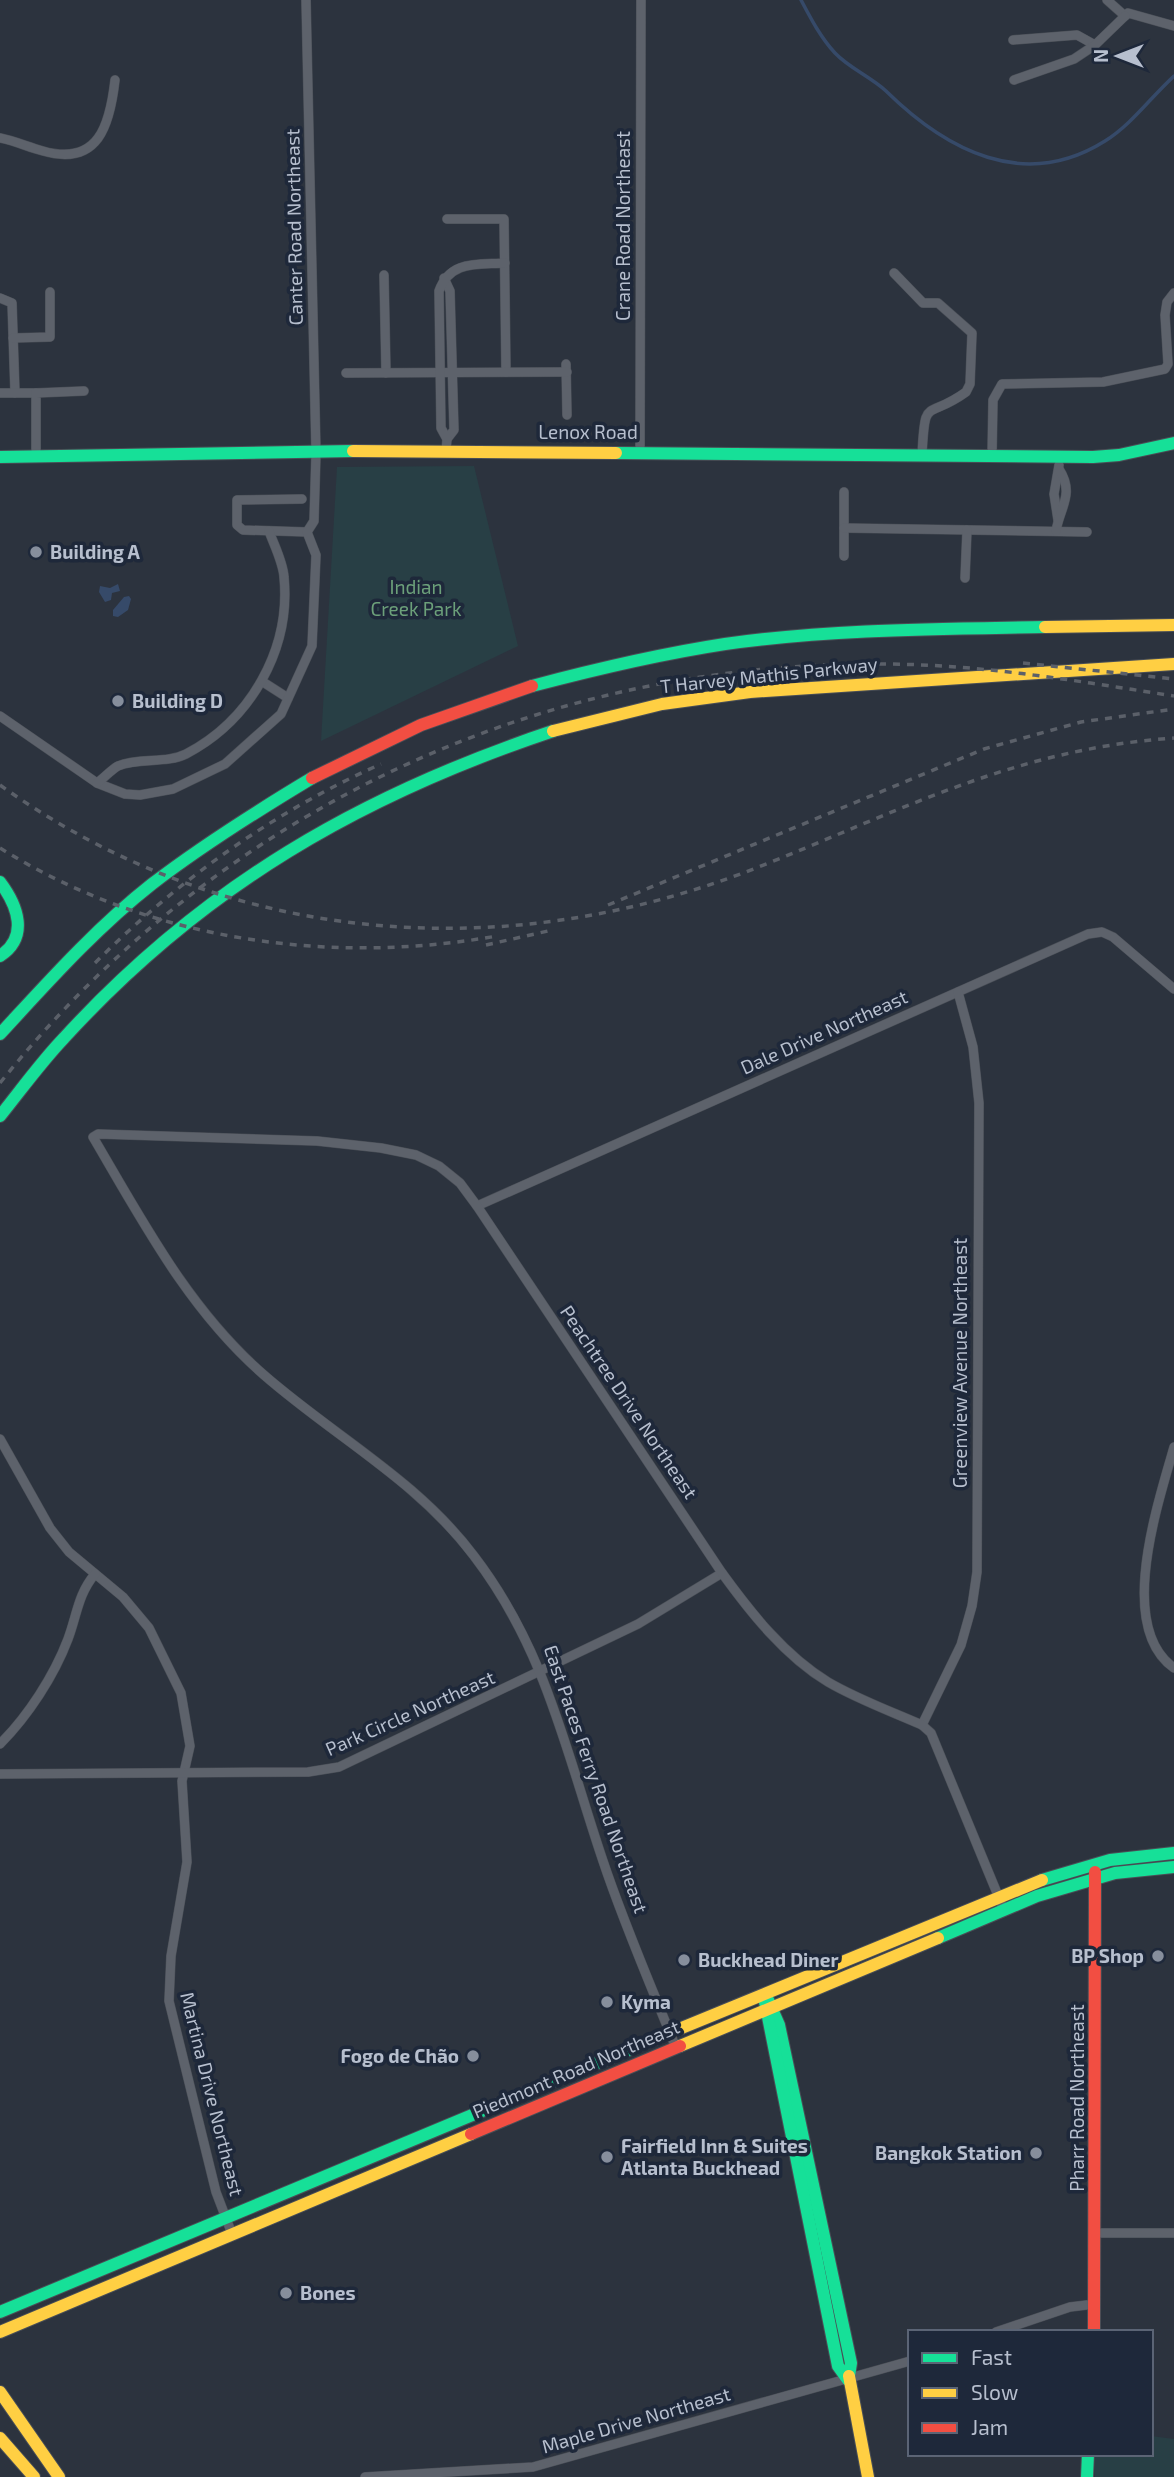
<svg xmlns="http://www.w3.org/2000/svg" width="1174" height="2477" font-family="'Exo 2',sans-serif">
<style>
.green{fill:#283f45}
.water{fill:#364a69}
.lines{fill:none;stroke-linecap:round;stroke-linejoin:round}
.stream{stroke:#364a69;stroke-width:3.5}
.street-casing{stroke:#494e56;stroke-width:10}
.fast-casing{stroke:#494e56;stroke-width:14}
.slow-casing{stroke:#494e56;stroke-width:14}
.jam-casing{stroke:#494e56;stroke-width:14}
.street{stroke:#5d626b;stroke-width:9}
.fast{stroke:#16e098;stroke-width:12}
.slow{stroke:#ffcf43;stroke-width:12}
.jam{stroke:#f24e42;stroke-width:12}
.rail{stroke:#5b6069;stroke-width:3.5;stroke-dasharray:7 7;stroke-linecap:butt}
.poi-dot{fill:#868e9c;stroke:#1e283a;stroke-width:2.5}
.labels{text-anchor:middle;stroke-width:7;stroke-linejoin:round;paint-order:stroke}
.street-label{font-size:19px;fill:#b7bfce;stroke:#1e283a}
.poi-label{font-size:19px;font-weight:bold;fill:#b7bfce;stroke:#1e283a;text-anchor:start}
.park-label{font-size:19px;fill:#6ca07a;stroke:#1e283a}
</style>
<rect width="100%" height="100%" fill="#2c333e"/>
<!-- green -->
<g class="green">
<path d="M474,466L518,646L321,741L337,467Z"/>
<path d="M1151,2436L1174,2439V2477H1095V2454H1151Z"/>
</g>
<!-- water -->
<g class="water">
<path d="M118,584L120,591L112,593L111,600L105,602L99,592L100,586L110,588Z"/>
<path d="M129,596L131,599L128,610L118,617L113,616V610L124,597Z"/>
</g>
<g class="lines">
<!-- stream -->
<path class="stream" d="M801,0C811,19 821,38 835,53C849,68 871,77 886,91C946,150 1024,192 1105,141C1131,125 1151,97 1174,76"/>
<!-- street casing -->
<g class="street-casing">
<g id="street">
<path d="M1107,0L1125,16L1128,13L1174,26"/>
<path d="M1013,40L1077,35L1095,45"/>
<path d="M1014,80L1074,59L1095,45L1125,16"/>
<path d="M0,138C15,141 28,147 43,151C99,167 110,124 115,80"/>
<path d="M447,219H504L506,372"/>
<path d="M894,273L923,303H938L972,333L970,384L966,392C926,421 925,394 922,455"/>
<path d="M384,275L386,373"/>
<path d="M444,278L450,291L454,430L447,439"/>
<path d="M0,298L12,303L15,393"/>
<path d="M13,338L50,337V292"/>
<path d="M566,364L567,415"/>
<path d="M346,373L567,372"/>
<path d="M0,393H36"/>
<path d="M446,451L447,439L441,428L439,291C450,260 477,265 505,263"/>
<path d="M640,452L641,0"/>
<path d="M992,456L993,400L1002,384L1103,382L1165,369L1168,364L1165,315L1167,302L1174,293"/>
<path d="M36,457V393L84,391"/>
<path d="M844,492V556"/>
<path d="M302,499L237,500V525L243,530L307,532"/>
<path d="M1058,520L1054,494L1059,465"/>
<path d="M844,528L1087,532"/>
<path d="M1056,531C1060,507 1075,494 1059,469"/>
<path d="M965,578L967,530"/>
<path d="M263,682L288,698"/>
<path d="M0,716L97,783L125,794L140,795L173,789L225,764L281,714L312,646L316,555L307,532L314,521L316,453L306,0"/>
<path d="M97,783C104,778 111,770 118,766C139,757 166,764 186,754C251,720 291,649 284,577C283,562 274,545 269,531"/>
<path d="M477,1206L1088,934L1102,932L1113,937L1174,989"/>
<path d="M0,1439L50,1528L69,1552L123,1597L149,1628L181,1693L190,1746L182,1781L187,1862L171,1956L169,2001L216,2192L232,2234"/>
<path d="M1174,1447C1158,1504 1116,1627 1174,1668"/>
<path d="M922,1725L961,1645L972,1606L977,1572L979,1103L973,1047L958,992"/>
<path d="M0,1744C28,1716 54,1676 68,1639C77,1615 78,1594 95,1574"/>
<path d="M0,1774L308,1772L339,1767L638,1624L722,1573"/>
<path d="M676,2048C651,1986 624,1924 603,1861C566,1752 546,1650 474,1556C417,1480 335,1437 264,1375C189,1310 143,1222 93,1137L98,1134L317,1141L381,1148L416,1155L439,1166L460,1183L477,1206L722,1573C751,1613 785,1656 828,1682C857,1699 890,1711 922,1725L931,1733L1004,1910"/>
<path d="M1096,2233H1174"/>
<path d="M996,2332L1070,2307L1095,2304"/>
<path d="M365,2477L533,2467L910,2361"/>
</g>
</g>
<!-- fast casing -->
<g class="fast-casing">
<g id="fast">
<path d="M616,453L1093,457L1119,455L1174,443"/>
<path d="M0,457L353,451"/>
<path d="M532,686C596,669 660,654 725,644C831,629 939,629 1045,627"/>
<path d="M0,882C18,906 29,937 0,956"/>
<path d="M0,1034C48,982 96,928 152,884C203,845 257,811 312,778"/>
<path d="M0,1116C21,1090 41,1062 64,1038C203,886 359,796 553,731"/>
<path d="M1042,1880L1110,1860L1174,1853"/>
<path d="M938,1938L1037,1896L1115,1873L1174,1867"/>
<path d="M768,2000L779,2025L851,2363L849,2376"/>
<path d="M765,2002L838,2366L848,2380"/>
<path d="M0,2312L645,2043"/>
<path d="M1087,2477L1088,2454"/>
</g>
</g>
<!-- slow casing -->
<g class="slow-casing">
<g id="slow">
<path d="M353,451L616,453"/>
<path d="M1045,627L1174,625"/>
<path d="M553,731L662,704L750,692L1174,664"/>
<path d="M645,2043L1042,1880"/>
<path d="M680,2046L938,1938"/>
<path d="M0,2332L471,2134"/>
<path d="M849,2376L868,2477"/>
<path d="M0,2392L59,2477"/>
<path d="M0,2438L34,2477"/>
</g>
</g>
<!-- jam casing -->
<g class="jam-casing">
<g id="jam">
<path d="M312,778L421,725L532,686"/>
<path d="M471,2134L680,2046"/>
<path d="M1094,2332L1095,1872"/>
</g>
</g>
<!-- street -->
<use href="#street" class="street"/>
<!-- fast -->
<use href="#fast" class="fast"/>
<!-- slow -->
<use href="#slow" class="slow"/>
<!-- jam -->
<use href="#jam" class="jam"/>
<!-- rail -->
<g class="rail">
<path d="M1023,663L1174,679"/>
<path d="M0,785C225,946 502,968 756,868C901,811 1014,749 1174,738"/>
<path d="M0,848C147,940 328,966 497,936"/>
<path d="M608,905L984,749L1081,722L1174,709"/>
<path d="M486,945L548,931"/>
<path d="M95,963C178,880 275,811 381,764"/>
<path d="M0,1083C217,812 535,662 881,664C980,664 1077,681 1174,696"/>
</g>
</g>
<!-- markers -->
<g class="poi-dot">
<circle cx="36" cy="552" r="7"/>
<circle cx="118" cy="701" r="7"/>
<circle cx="1158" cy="1956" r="7"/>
<circle cx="684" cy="1960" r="7"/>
<circle cx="607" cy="2002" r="7"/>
<circle cx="473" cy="2056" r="7"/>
<circle cx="1036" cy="2153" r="7"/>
<circle cx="607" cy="2157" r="7"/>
<circle cx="286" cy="2293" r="7"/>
</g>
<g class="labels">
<!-- street labels -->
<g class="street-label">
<text transform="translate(623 226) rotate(-90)" y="7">Crane Road Northeast</text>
<text transform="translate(294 227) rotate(-91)" y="7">Canter Road Northeast</text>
<text x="588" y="439">Lenox Road</text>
<text transform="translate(769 675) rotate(-6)" y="7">T Harvey Mathis Parkway</text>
<text transform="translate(824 1032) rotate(-24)" y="7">Dale Drive Northeast</text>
<text transform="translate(960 1363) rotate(-90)" y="7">Greenview Avenue Northeast</text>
<text transform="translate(629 1402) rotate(56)" y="7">Peachtree Drive Northeast</text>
<text transform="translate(410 1713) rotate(-24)" y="7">Park Circle Northeast</text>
<text transform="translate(596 1779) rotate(71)" y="7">East Paces Ferry Road Northeast</text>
<text transform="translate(576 2069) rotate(-23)" y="7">Piedmont Road Northeast</text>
<text transform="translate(212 2094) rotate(76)" y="7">Martina Drive Northeast</text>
<text transform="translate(1077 2098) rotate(-90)" y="7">Pharr Road Northeast</text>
<text transform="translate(636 2420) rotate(-16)" y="7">Maple Drive Northeast</text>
</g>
<!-- poi labels -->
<g class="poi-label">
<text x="50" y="559">Building A</text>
<text x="132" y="708">Building D</text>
<text x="1144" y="1963" text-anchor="end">BP Shop</text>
<text x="698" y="1967">Buckhead Diner</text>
<text x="621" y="2009">Kyma</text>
<text x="459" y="2063" text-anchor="end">Fogo de Chão</text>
<text x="621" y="2153">Fairfield Inn &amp; Suites<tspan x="621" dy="22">Atlanta Buckhead</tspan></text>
<text x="1022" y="2160" text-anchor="end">Bangkok Station</text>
<text x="300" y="2300">Bones</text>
</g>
<!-- park labels -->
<g class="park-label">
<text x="416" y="594">Indian<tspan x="416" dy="22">Creek Park</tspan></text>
</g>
</g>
<!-- legend -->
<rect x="908" y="2330" width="245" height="126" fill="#1e283a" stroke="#5b6475" stroke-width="2"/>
<rect x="922" y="2353" width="35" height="10" fill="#16e098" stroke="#5b6475" stroke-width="2"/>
<text x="971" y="2365" font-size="21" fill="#b7bfce">Fast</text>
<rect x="922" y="2388" width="35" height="10" fill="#ffcf43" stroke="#5b6475" stroke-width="2"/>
<text x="971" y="2400" font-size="21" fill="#b7bfce">Slow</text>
<rect x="922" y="2423" width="35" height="10" fill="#f24e42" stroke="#5b6475" stroke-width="2"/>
<text x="971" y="2435" font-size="21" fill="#b7bfce">Jam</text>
<!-- north arrow -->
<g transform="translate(1118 56) rotate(270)" stroke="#1e283a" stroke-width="5" paint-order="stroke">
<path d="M0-5L12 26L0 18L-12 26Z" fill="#b7bfce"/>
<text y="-10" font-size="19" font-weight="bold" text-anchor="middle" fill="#b7bfce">N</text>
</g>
</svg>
